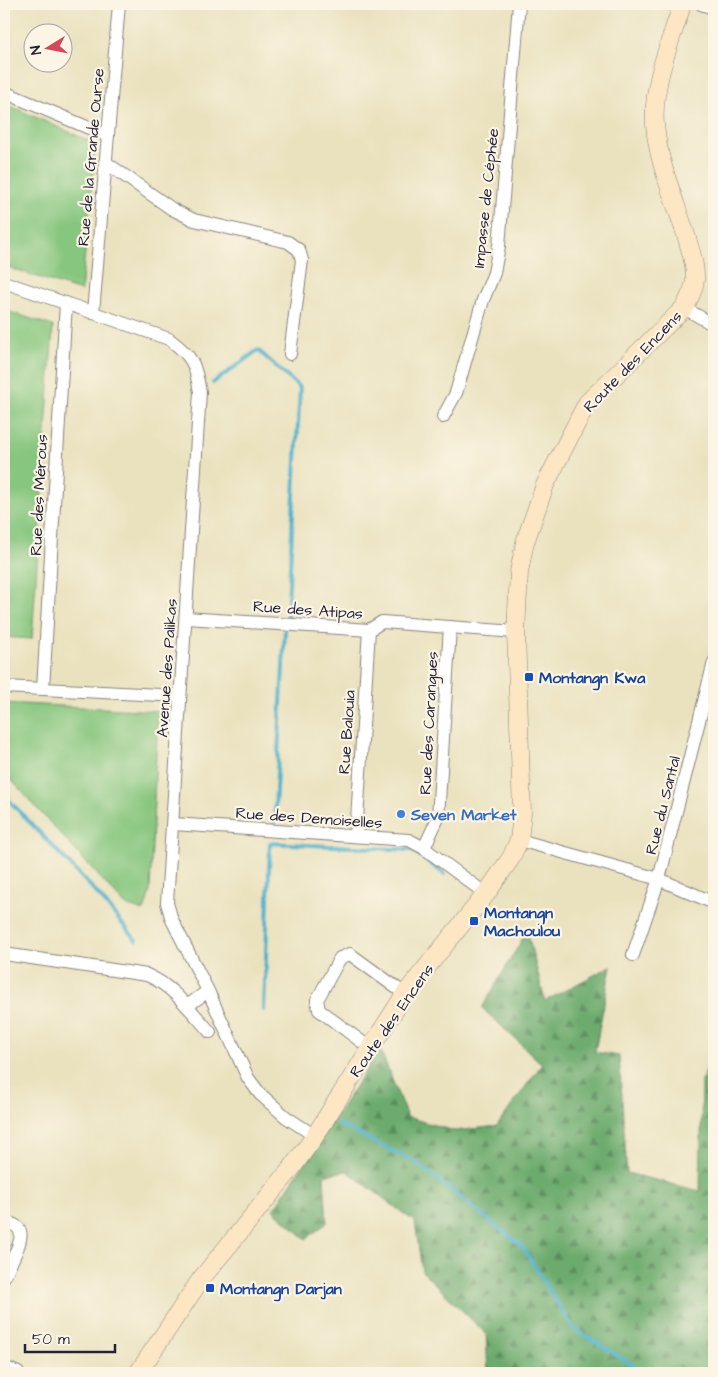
<svg xmlns="http://www.w3.org/2000/svg" width="718" height="1377" font-family="'Architects Daughter',sans-serif">
<style>
.grass{fill:#86c67e;stroke:#54745c}
.forest{fill:url(#forest-firs);stroke:#476654}
.lines{fill:none;stroke-linecap:round;stroke-linejoin:round}
.stream{stroke:#4bafca;stroke-width:4}
.street-casing{stroke:#86827d;stroke-width:14}
.secondary-casing{stroke:#86827d;stroke-width:19}
.street{stroke:#fff;stroke-width:12}
.secondary{stroke:#fce6c4;stroke-width:18}
.transit-dot{fill:#1a4fb4;stroke:#fcf5e5;stroke-width:2}
.shop-dot{fill:#3f7fe0;stroke:#fcf5e5;stroke-width:2}
.labels{text-anchor:middle;stroke-width:4.5;stroke-linejoin:round;paint-order:stroke}
.street-label{font-size:16px;fill:#22223b;stroke:#fcf5e5}
.transit-label{font-size:16px;font-weight:bold;fill:#164399;stroke:#fcf5e5;text-anchor:start}
.shop-label{font-size:16px;font-weight:bold;fill:#366cbe;stroke:#fcf5e5;text-anchor:start}
</style>
<defs>
<pattern id="forest-firs" width="22" height="20" patternUnits="userSpaceOnUse" patternTransform="scale(1.25)"><rect width="22" height="20" fill="#6cab6d"/><path d="M5 1l3.5 6h-7zM16 11l3.5 6h-7z" fill="#588b5b"/></pattern>
</defs>
<rect width="100%" height="100%" fill="#fcf5e5"/>
<filter id="ink" filterUnits="userSpaceOnUse"><feTurbulence type="fractalNoise" baseFrequency=".02" numOctaves="2"/><feDisplacementMap in="SourceGraphic" scale="10" xChannelSelector="R" yChannelSelector="G"/><feConvolveMatrix kernelMatrix="1 2 1 2 8 2 1 2 1" color-interpolation-filters="sRGB"/></filter>
<filter id="wash" filterUnits="userSpaceOnUse"><feTurbulence type="fractalNoise" baseFrequency=".0096" numOctaves="4" result="noise"/><feDisplacementMap in="SourceGraphic" scale="20" xChannelSelector="R" yChannelSelector="G"/><feGaussianBlur stdDeviation="1.12" result="paint"/><feColorMatrix in="noise" values="0 0 0 0 0 0 0 0 0 0 0 0 0 0 0 0 0 1.4 0 .05"/><feComposite in="paint" operator="in"/></filter>
<g filter="url(#wash)">
<rect width="100%" height="100%" fill="#eae2bf"/>
<!-- grass -->
<g class="grass">
<path d="M4,103L96,144L81,291L4,266Z"/>
<path d="M4,310L53,326L32,639L4,637Z"/>
<path d="M4,703L158,711L150,891L144,911L125,905L4,772Z"/>
</g>
<!-- forest -->
<path class="forest" d="M527,931L545,1001L611,966L595,1052L619,1056L627,1173L700,1191L702,1080L714,1051V1373H488L486,1334L422,1271L415,1222L347,1171L324,1175L327,1223L306,1239L273,1210L380,1049L407,1117L455,1131L497,1126L542,1064L482,1008Z"/>
<g class="lines">
<!-- stream -->
<g class="stream">
<path d="M213,383L258,350L300,388L287,621"/>
<path d="M4,795L94,890L136,940"/>
<path d="M274,826L285,631"/>
<path d="M264,1010L270,843L412,850L444,874"/>
<path d="M338,1124L415,1162L522,1246L573,1328L646,1373"/>
</g>
</g>
</g>
<g filter="url(#ink)">
<g class="lines">
<!-- street casing -->
<g class="street-casing">
<g id="street">
<path d="M701,4L714,8"/>
<path d="M4,92L108,136"/>
<path d="M105,162L172,209L194,220L288,242L299,250L302,260L290,354"/>
<path d="M4,282L169,339C193,357 195,363 200,392L167,903L172,920L208,991L248,1078L260,1094L286,1117L315,1136"/>
<path d="M684,308L714,325"/>
<path d="M93,313L119,4"/>
<path d="M443,417L456,393L483,300L494,273L499,246L519,4"/>
<path d="M186,618L369,630L382,622L516,632"/>
<path d="M4,687L180,696"/>
<path d="M43,689L66,303"/>
<path d="M173,824L409,840L424,848L486,894"/>
<path d="M356,836L369,630"/>
<path d="M519,840L659,879L714,903"/>
<path d="M424,848L438,818L450,627"/>
<path d="M4,954L147,975C173,986 191,1011 210,1032"/>
<path d="M633,955L659,879L714,662"/>
<path d="M187,1006L208,991"/>
<path d="M370,1048L319,1010L317,1000L340,958L350,954L405,994"/>
<path d="M4,1220C9,1223 18,1225 20,1231C24,1241 8,1267 4,1277"/>
<path d="M4,1367L18,1373"/>
</g>
</g>
<!-- secondary casing -->
<g class="secondary-casing">
<path id="secondary" d="M138,1373L201,1279L291,1169L315,1136L331,1110L405,994L486,894L511,858L519,840L522,813L516,632L519,572L525,542L545,485L587,403L684,308C689,299 694,290 695,280C696,265 690,249 686,235C675,200 658,163 655,125C652,86 668,48 680,11L679,4"/>
</g>
<!-- street -->
<use href="#street" class="street"/>
<!-- secondary -->
<use href="#secondary" class="secondary"/>
</g>
</g>
<!-- markers -->
<g class="transit-dot">
<rect x="524" y="672" width="10" height="10" rx="2.5"/>
<rect x="469" y="916" width="10" height="10" rx="2.5"/>
<rect x="205" y="1283" width="10" height="10" rx="2.5"/>
</g>
<circle class="shop-dot" cx="401" cy="814" r="5"/>
<g class="labels">
<!-- street labels -->
<g class="street-label">
<text transform="translate(90 157) rotate(-85)" y="6">Rue de la Grande Ourse</text>
<text transform="translate(485 198) rotate(-84)" y="6">Impasse de Céphée</text>
<text transform="translate(632 361) rotate(-46)" y="6">Route des Encens</text>
<text transform="translate(38 495) rotate(-87)" y="6">Rue des Mérous</text>
<text transform="translate(308 609) rotate(4)" y="6">Rue des Atipas</text>
<text transform="translate(166 668) rotate(-86)" y="6">Avenue des Palikas</text>
<text transform="translate(428 723) rotate(-87)" y="6">Rue des Carangues</text>
<text transform="translate(346 732) rotate(-86)" y="6">Rue Balouia</text>
<text transform="translate(662 805) rotate(-76)" y="6">Rue du Santal</text>
<text transform="translate(309 817) rotate(4)" y="6">Rue des Demoiselles</text>
<text transform="translate(391 1020) rotate(-55)" y="6">Route des Encens</text>
</g>
<!-- transit labels -->
<g class="transit-label">
<text x="539" y="683">Montangn Kwa</text>
<text x="484" y="918">Montangn<tspan x="484" dy="18">Machoulou</tspan></text>
<text x="220" y="1294">Montangn Darjan</text>
</g>
<!-- shop labels -->
<g class="shop-label">
<text x="411" y="820">Seven Market</text>
</g>
</g>
<!-- margin -->
<rect width="718" height="1377" fill="none" stroke="#fcf5e5" stroke-width="20"/>
<!-- north arrow -->
<g transform="translate(48 48) rotate(260)"><circle r="24" fill="#fcf5e5" stroke="#a5a1a1"/>
<path d="M0-4L9 19L0 12L-9 19Z" fill="#d1495b"/>
<text y="-8" font-size="14" font-weight="bold" text-anchor="middle" fill="#22223b">N</text>
</g>
<!-- scale -->
<path d="M25 1344v8h90v-8" fill="none" stroke="#22223b" stroke-width="2.5"/>
<text x="32" y="1344" font-size="15" fill="#22223b" stroke="#fcf5e5" stroke-width="4" paint-order="stroke">50 m</text>
</svg>
